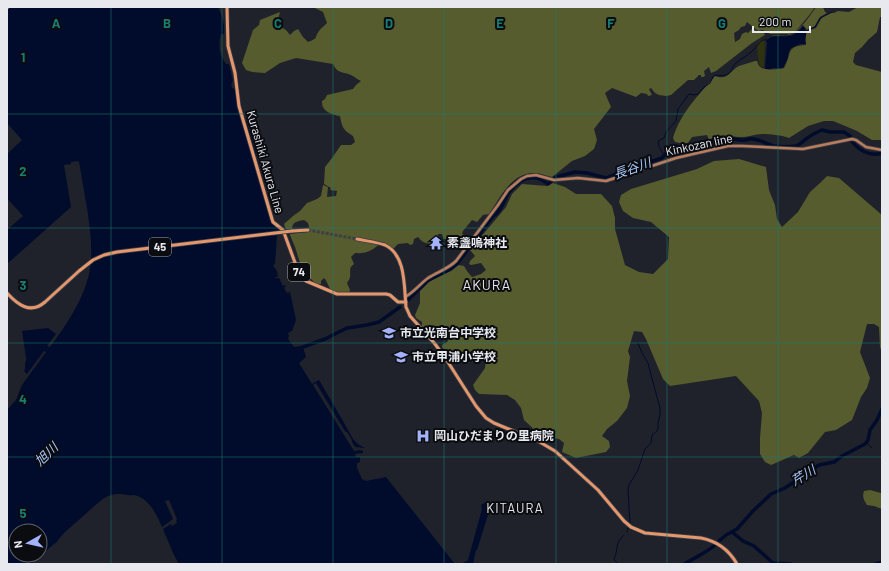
<svg xmlns="http://www.w3.org/2000/svg" width="889" height="571" font-family="Barlow,'Noto Sans JP',sans-serif">
<style>
.green{fill:#2e3210}
.forest{fill:#565c2d}
.water{fill:#010c2c;fill-rule:evenodd}
.lines{fill:none;stroke-linecap:round;stroke-linejoin:round}
.stream{stroke:#010c2c;stroke-width:1}
.river{stroke:#010c2c;stroke-width:3.5}
.ferry{stroke:#a8c4f7;stroke-width:1;stroke-dasharray:5 4;stroke-linecap:butt}
.primary-tunnel{stroke:#3d4048;stroke-width:3;stroke-dasharray:3 1.5;stroke-linecap:butt}
.secondary-casing{stroke:#3b3e46;stroke-width:4}
.primary-casing{stroke:#3b3e46;stroke-width:4.5}
.secondary{stroke:#b97d5d;stroke-width:2.5}
.primary{stroke:#e4966d;stroke-width:3}
.primary-bridge-casing{stroke:#3b3e46;stroke-width:4.5;stroke-linecap:butt}
.primary-bridge{stroke:#e4966d;stroke-width:3}
.grid{fill:none;stroke:#1a7c74;stroke-width:1;stroke-opacity:0.55}
.labels{text-anchor:middle;stroke-width:4;stroke-linejoin:round;paint-order:stroke}
.shield{fill:#0a0c0f;stroke:#a5a7ac;stroke-width:1}
.shield-label{font-size:11px;font-weight:bold;fill:#e7e9ef}
.street-label{font-size:12px;fill:#e7e9ef;stroke:#0a0c0f}
.poi-label{font-size:12px;font-weight:bold;fill:#e7e9ef;stroke:#0a0c0f;text-anchor:start}
.water-label{font-size:13px;font-style:italic;fill:#a8c4f7;stroke:#0a0c0f}
.neighbourhood-label{font-size:13px;letter-spacing:1px;fill:#e7e9ef;stroke:#0a0c0f}
.quarter-label{font-size:14px;letter-spacing:1px;fill:#e7e9ef;stroke:#0a0c0f}
.grid-label{font-size:13px;text-anchor:middle;font-weight:bold;fill:#1a7c74;stroke:#0a0c0f;stroke-width:4;stroke-linejoin:round;paint-order:stroke}
</style>
<rect width="100%" height="100%" fill="#1f222b"/>
<!-- green -->
<path class="green" d="M761,39H765L764,67L760,66C758,62 757,49 757,44Z"/>
<!-- forest -->
<g class="forest">
<path d="M300,7H815L811,13L796,31L790,34H770L763,30L758,31L747,22L745,26L741,27L739,30L734,33L735,42L740,39L742,34L746,32L748,33L753,28L758,33H764L765,35L752,43L716,71L711,73L709,67L704,71L705,76L703,77H701V75H699L694,80H688L671,95L666,96L659,95L655,93L651,88L649,89L652,95L648,96L647,94L641,93L636,97L612,88L605,93L611,107L594,129L597,140L594,149L585,156L572,161L552,177C547,176 540,173 534,173C511,173 500,198 489,214L483,215L477,222L472,220L463,231L462,234L466,236L463,238L460,236L457,237L456,241L450,244L449,241L443,238L442,234H438L437,239H433V244C426,244 422,242 418,237L414,239L413,244L410,245L408,243L398,244L393,249L382,242C373,250 367,254 355,253L351,257L354,264C348,268 351,272 350,277C350,279 348,281 347,283L350,290L349,293C344,293 336,294 331,290C329,288 327,281 324,278L321,281V284H318L314,282L308,276L301,266L295,247L290,235V234L308,232L309,227L308,223L304,220C298,221 292,222 292,229L286,230L284,224L293,216L300,211L307,203L317,199L321,196L323,185L328,187L327,197L336,196L337,191L330,190L331,188L324,184L325,167L332,158L341,145H351L355,142L353,136C343,130 342,127 340,116C331,115 321,111 322,101L325,99L327,95L353,89L356,85L361,81C357,79 356,78 353,76C344,71 338,75 333,64L296,58L280,63L265,73L252,72L246,70L242,63L253,30L259,25L260,20L280,12L278,20L279,26L286,30L290,35L294,31L298,29L303,37L308,42C319,38 314,38 319,31C321,28 325,25 327,23L323,12L313,7L302,8Z"/>
<path d="M816,7H823L825,12L827,13L820,17L815,26L807,30L803,25C790,39 789,34 771,36C776,34 781,36 787,35C798,34 810,16 816,7Z"/>
<path d="M858,7H882V17H880L877,32L868,40L862,47L855,53L853,62L856,65L882,72V140H872L857,131L833,121H824L808,126L789,138C781,135 770,134 762,134C755,134 749,137 743,137C730,138 722,131 709,140L707,135L692,137L688,143H680L675,142L673,138C681,112 698,96 715,76C729,81 730,70 739,66C744,64 750,63 755,61H757L759,66C761,67 763,69 766,69C768,70 781,69 784,68C792,54 785,46 806,45L805,39L807,31L816,28L821,19L823,17L831,13H834L838,11L849,12Z"/>
<path d="M739,159L766,167L769,190L775,205L777,219L782,227L798,212L810,192L820,183L827,176L839,178L882,215V353L880,347L879,327L874,324H867L860,352L870,378L867,388L861,397L852,420L836,430L825,432L808,453L799,458L794,455L771,465L765,462L760,454V438L762,413L759,401L736,376L670,386L663,379L646,339L642,332L634,331L628,351L630,357L627,381L630,396L627,408L617,421L607,429L602,436L609,441L610,447L606,452L576,458L562,452L564,443L559,439L541,436L524,420L521,408L515,400L507,395L479,394L475,390L473,385L485,368L486,358L472,351L463,354L460,361H454L450,360L447,353L442,347V345L447,342L450,337L445,332H428L422,326V322L416,318L415,315L420,303V291L430,281L451,271L458,265L464,266L467,271L472,277L481,274L486,270L481,263L471,265L469,264L470,261L475,256L470,250L506,207L512,194L522,184L547,186L553,183L565,187L576,194H601L612,206L615,218V229L625,265L639,272L653,274L668,259L669,237L651,222L633,218L623,211L619,202L621,195L631,189L697,169L714,161Z"/>
<path d="M870,490L881,493L882,492V509L874,506L867,505C864,500 862,497 864,491Z"/>
</g>
<!-- water -->
<g class="water">
<path d="M7,7H218C222,16 225,23 224,34H221C218,45 219,55 226,64H229L233,81C231,83 231,85 232,88L235,89L238,107L271,221L275,225V227L281,231L280,234L277,236L275,263L273,266L277,271L278,277H275V278H279L283,286L285,285L286,286L284,288L287,293L290,292L296,320L292,331L288,333L289,336L288,339L294,347L302,346L303,347L306,357L299,363L312,384L319,380L343,421L353,439L359,445L365,448L355,447L352,442V440L347,432H346L343,428L316,383L313,385L354,451L360,450L363,451V453L355,454L356,457H360V462L357,463V468L362,479L366,481L386,477L455,564H179L173,553L163,529L171,524L172,526L177,523L176,520L177,519L169,500L165,501L173,519L162,527C157,515 149,498 134,495C132,495 130,496 128,495C116,493 109,494 99,502L64,533L58,540L57,542L54,544L31,564H7V410L16,400L22,385L46,352L44,351L27,374L24,371L25,369V362H26V358L22,331L48,328L56,334L47,346L50,347C67,324 85,298 90,269C93,248 90,228 87,208C84,193 82,177 79,162L78,161L71,162V164L64,165L71,207L7,264V230L23,216L7,198V154L22,140L7,123ZM16,531H40V555H16Z"/>
<path d="M803,26C809,31 804,38 806,44H800L791,48L789,51L788,58L783,68H773L770,69H765L767,42H766C771,32 784,39 793,35C798,33 800,30 803,26Z"/>
<path d="M486,502L490,508L487,518L477,550H476L473,564H461L468,560L482,509L481,505Z"/>
</g>
<g class="lines">
<!-- stream -->
<g class="stream">
<path d="M806,31L815,27L820,18L832,12"/>
<path d="M246,121L256,155"/>
<path d="M664,155L659,147L658,141L664,138L666,132L676,121L678,109L689,94L694,95L698,94L703,88L710,83L713,77L715,75C720,76 723,76 728,74C732,72 732,67 735,64C740,59 746,57 751,52C755,49 758,44 762,40H767"/>
<path d="M257,160L273,218L275,221"/>
<path d="M866,442L872,448"/>
<path d="M630,523L628,490L629,485L638,470L645,449L651,443L652,435L657,431L658,428V423L660,415V408L651,375L648,363L642,353L638,343"/>
<path d="M627,532L628,528"/>
<path d="M618,564L614,559C619,549 614,544 624,535"/>
</g>
<!-- river -->
<g class="river">
<path d="M851,140C858,150 870,157 882,153"/>
<path d="M408,300L427,281L452,268L457,264L493,216C502,211 504,199 509,192C515,184 526,175 537,178C541,179 545,182 548,184L556,177L575,172L587,173L606,178L616,174L624,169L632,168L662,158L667,152L676,146L683,148H690L696,151L706,149C715,133 725,138 741,140C746,141 749,138 753,139C761,140 767,144 774,146C780,147 789,147 796,146C800,145 803,141 806,139C811,135 817,132 822,130L830,132H844L850,136"/>
<path d="M327,338L347,328L367,325L379,322L400,307"/>
<path d="M303,347L325,339"/>
<path d="M732,532L743,541L754,546L773,563L791,564"/>
<path d="M719,541L726,535L737,529L753,511L771,494L785,488L819,465L834,462L842,456L865,444L868,440L870,430L877,420L882,409"/>
<path d="M684,564C694,558 706,553 715,545"/>
<path d="M876,564L882,562"/>
</g>
<!-- ferry -->
<path class="ferry" d="M7,9L10,7"/>
<!-- primary-tunnel -->
<path class="primary-tunnel" d="M308,230L357,239"/>
<!-- secondary casing -->
<g class="secondary-casing">
<path id="secondary" d="M405,297C414,292 420,284 428,278C437,272 448,269 456,261L498,205L508,190L521,179L527,176L536,175L554,180L578,178L606,181L676,158L728,146H742L803,149L852,139L856,140L866,147L882,150"/>
</g>
<!-- primary casing -->
<g class="primary-casing">
<g id="primary">
<path d="M227,7L228,46L235,73L239,106L272,219L273,222L283,230L297,268L304,279L306,281L337,294H386L390,295L398,302H406"/>
<path d="M292,231L308,230"/>
<path d="M357,239C366,241 376,242 385,245C406,255 404,286 406,307L410,316L435,344L446,359L476,406L486,418L494,423L538,441L555,451L598,490L624,521L631,527L645,533L701,538C717,541 729,550 737,564"/>
<path d="M7,293C17,304 30,315 45,302"/>
</g>
</g>
<!-- secondary -->
<use href="#secondary" class="secondary"/>
<!-- primary -->
<use href="#primary" class="primary"/>
<!-- primary-bridge casing -->
<g class="primary-bridge-casing">
<path id="primary-bridge" d="M45,302L79,271L93,260L104,255L117,252L292,231"/>
</g>
<!-- primary-bridge -->
<use href="#primary-bridge" class="primary-bridge"/>
</g>
<!-- grid -->
<path class="grid" d="M111,7V564M222,7V564M333,7V564M444,7V564M556,7V564M667,7V564M778,7V564M7,114H882M7,228H882M7,343H882M7,457H882"/>
<!-- icons -->
<defs>
<g id="temple-bare" transform="scale(1.08)"><path d="M0-6L5-2H3V0L6.5 2.5H4V6H1.5V3h-3V6H-4V2.5H-6.5L-3 0V-2H-5Z" fill="#a4b2fc" stroke="#0a0c0f" stroke-width="2.5" paint-order="stroke"/></g>
<g id="school-bare" transform="scale(1.08)"><path d="M0-5L7-2L0 1L-7-2ZM-4 1L0 2.5L4 1V4Q0 6-4 4Z" fill="#a4b2fc" stroke="#0a0c0f" stroke-width="2.5" paint-order="stroke"/></g>
<g id="hospital-bare" transform="scale(1.08)"><path d="M-5-5h3v3.5h4V-5h3V5h-3V1.5h-4V5h-3Z" fill="#a4b2fc" stroke="#0a0c0f" stroke-width="2.5" paint-order="stroke"/></g>
</defs>
<g fill-rule="evenodd">
<use href="#temple-bare" x="436" y="243"/>
<use href="#school-bare" x="389" y="333"/>
<use href="#school-bare" x="401" y="357"/>
<use href="#hospital-bare" x="423" y="436"/>
</g>
<g class="labels">
<!-- shield labels -->
<g class="shield">
<rect x="149" y="238" width="22" height="18" rx="3"/>
<rect x="288" y="263" width="22" height="18" rx="3"/>
</g>
<g class="shield-label">
<text x="160" y="251">45</text>
<text x="299" y="276">74</text>
</g>
<!-- street labels -->
<g class="street-label">
<text transform="translate(699 145) rotate(-12)" y="4">Kinkozan line</text>
<text transform="translate(265 162) rotate(74)" y="4">Kurashiki Akura Line</text>
</g>
<!-- poi labels -->
<g class="poi-label">
<text x="447" y="247">素盞嗚神社</text>
<text x="400" y="337">市立光南台中学校</text>
<text x="412" y="361">市立甲浦小学校</text>
<text x="434" y="440">岡山ひだまりの里病院</text>
</g>
<!-- water labels -->
<g class="water-label">
<text transform="translate(632 168) rotate(-20)" y="5">長谷川</text>
<text transform="translate(46 454) rotate(-44)" y="5">旭川</text>
<text transform="translate(803 475) rotate(-31)" y="5">芹川</text>
</g>
<!-- neighbourhood labels -->
<g class="neighbourhood-label">
<text x="515" y="513">KITAURA</text>
</g>
<!-- quarter labels -->
<g class="quarter-label">
<text x="487" y="290">AKURA</text>
</g>
</g>
<g class="grid-label">
<text x="56" y="28">A</text>
<text x="167" y="28">B</text>
<text x="278" y="28">C</text>
<text x="389" y="28">D</text>
<text x="500" y="28">E</text>
<text x="611" y="28">F</text>
<text x="722" y="28">G</text>
<text x="23" y="62">1</text>
<text x="23" y="176">2</text>
<text x="23" y="290">3</text>
<text x="23" y="404">4</text>
<text x="23" y="518">5</text>
</g>
<!-- border -->
<rect width="889" height="571" fill="none" stroke="#e7e9ef" stroke-width="16"/>
<!-- north arrow -->
<g transform="translate(28 543) rotate(262)"><circle r="19" fill="#0a0c0f" stroke="#626469"/>
<path d="M0-3L7 15L0 10L-7 15Z" fill="#a4b2fc"/>
<text y="-6" font-size="11" font-weight="bold" text-anchor="middle" fill="#e7e9ef">N</text>
</g>
<!-- scale -->
<path d="M753 26v6h57v-6" fill="none" stroke="#e7e9ef" stroke-width="2"/>
<text x="759" y="26" font-size="12" fill="#e7e9ef" stroke="#0a0c0f" stroke-width="3" paint-order="stroke">200 m</text>
</svg>
